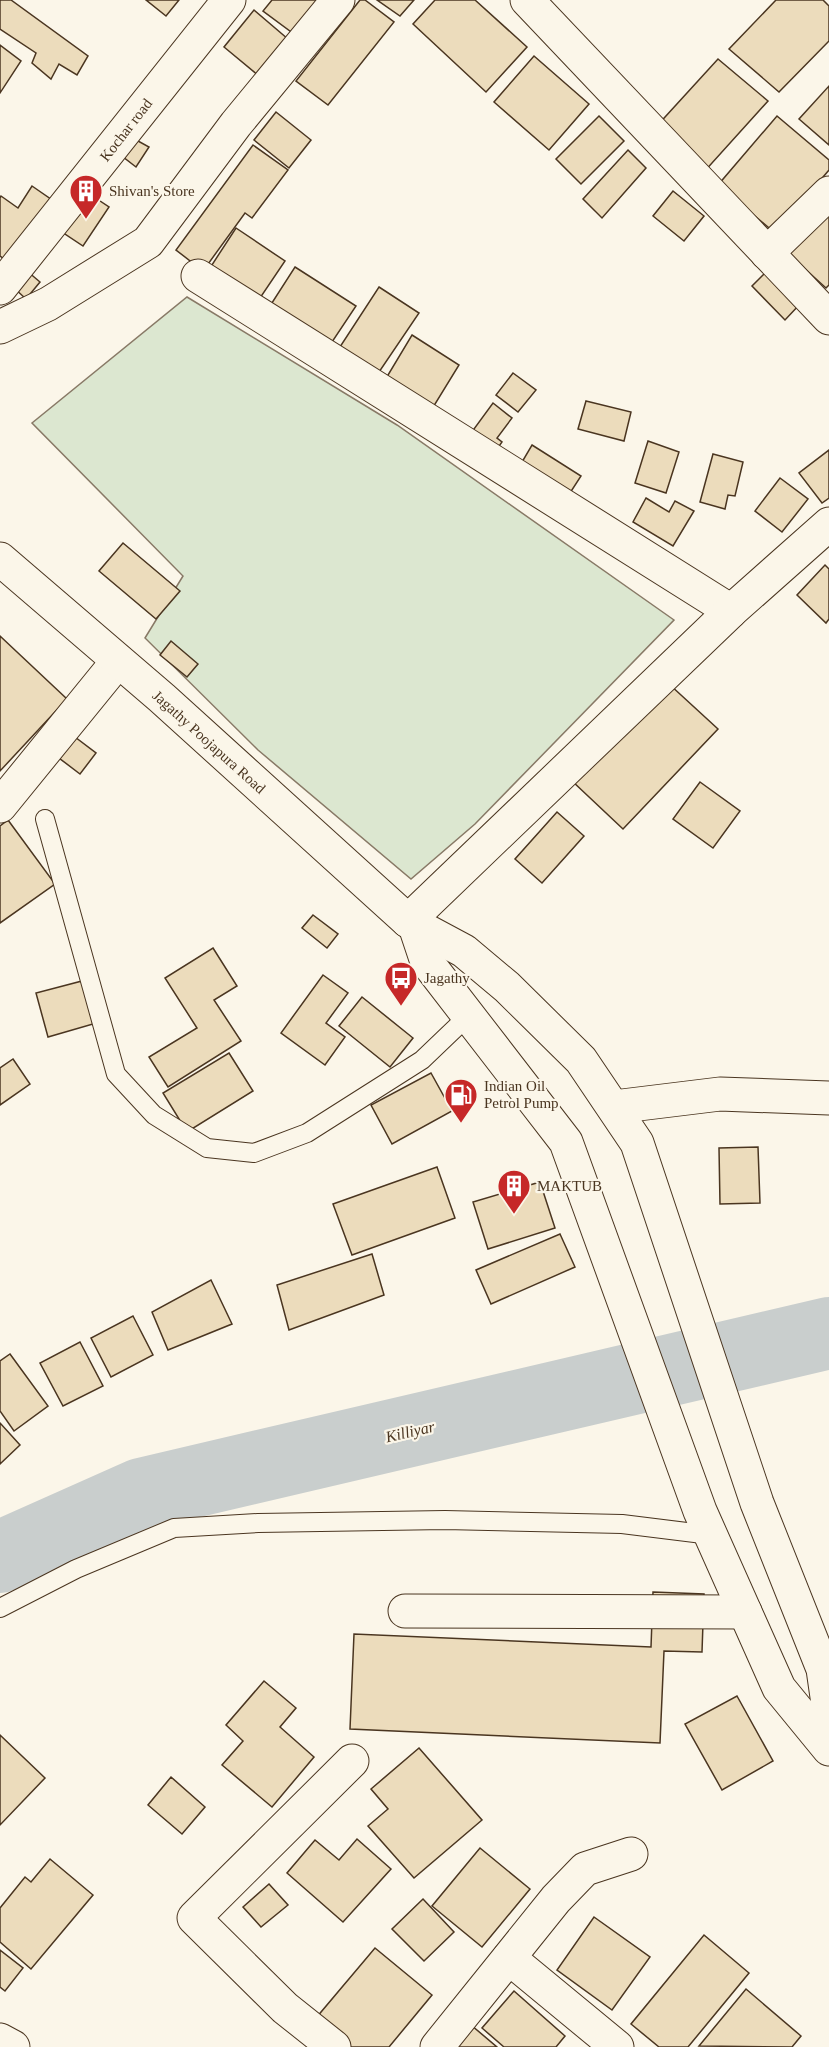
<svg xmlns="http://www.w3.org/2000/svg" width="829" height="2047" font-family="Georgia,serif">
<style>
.green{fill:#dce7d0;stroke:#887966;stroke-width:1.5}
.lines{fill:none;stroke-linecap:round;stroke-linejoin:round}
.river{stroke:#c9cecd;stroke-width:72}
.building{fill:#ecdcbc;stroke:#4a3520;stroke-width:1.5}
.lane-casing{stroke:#4a3520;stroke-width:20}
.street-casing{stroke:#4a3520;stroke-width:35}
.secondary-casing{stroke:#4a3520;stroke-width:35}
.lane{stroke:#fbf6e9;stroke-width:18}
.street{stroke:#fbf6e9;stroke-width:33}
.secondary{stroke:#fbf6e9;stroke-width:33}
.labels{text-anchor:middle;stroke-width:4.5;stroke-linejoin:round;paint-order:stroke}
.street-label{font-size:15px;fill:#4a3520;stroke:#fbf6e9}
.poi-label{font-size:15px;fill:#4a3520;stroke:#fbf6e9;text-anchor:start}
.water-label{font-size:16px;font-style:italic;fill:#4a3520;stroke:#fbf6e9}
</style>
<rect width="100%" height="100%" fill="#fbf6e9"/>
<!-- green -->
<path class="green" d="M187,297L397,425L674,620L475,824L411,879L258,750L145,638L183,576L32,423Z"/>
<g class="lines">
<!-- river -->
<path class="river" d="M0,1557L141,1494L829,1333"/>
</g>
<!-- building -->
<g class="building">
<path d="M0,0H11L88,56L77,75L59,64L51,79L32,63L36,53L0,29Z"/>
<path d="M146,0H179L166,16Z"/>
<path d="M272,0H326L298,37L263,11Z"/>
<path d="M360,0H365L394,22L328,105L296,81Z"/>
<path d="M377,0H414L400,16Z"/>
<path d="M435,0H475L527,47L486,92L413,24Z"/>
<path d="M776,0H823L829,6V41L779,92L729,49Z"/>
<path d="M254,10L295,45L265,81L224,47Z"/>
<path d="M0,45L21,61L0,93Z"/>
<path d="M534,56L589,104L549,150L494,102Z"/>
<path d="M718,59L768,101L703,173L655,128Z"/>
<path d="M829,86V145L799,119Z"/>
<path d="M276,112L311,140L289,168L254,140Z"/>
<path d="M599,116L624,141L581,184L556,159Z"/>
<path d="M777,116L829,160V170L775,233L718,185Z"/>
<path d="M129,136L149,147L136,167L118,153Z"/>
<path d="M253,145L288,170L252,218L245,213L203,271L176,250Z"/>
<path d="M628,150L646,168L602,218L583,199Z"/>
<path d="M32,186L55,202L12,264L0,256V198L1,196L18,208Z"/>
<path d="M673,191L704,216L684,241L653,216Z"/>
<path d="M88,193L109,207L83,246L62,232Z"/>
<path d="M829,197V285L826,288L783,249Z"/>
<path d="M236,228L285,261L256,304L208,271Z"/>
<path d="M295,267L356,306L328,348L268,309Z"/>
<path d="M27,271L40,282L26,299L13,287Z"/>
<path d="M767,271L800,304L785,320L752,286Z"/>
<path d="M379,287L419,313L375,378L336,353Z"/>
<path d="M412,335L459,365L432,409L385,380Z"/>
<path d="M513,373L536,390L518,412L496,395Z"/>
<path d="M586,401L631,412L624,441L578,429Z"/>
<path d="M493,403L512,418L497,438L502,442L495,452L471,433Z"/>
<path d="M648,441L679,452L666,493L635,483Z"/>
<path d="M532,445L581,476L570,493L522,462Z"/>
<path d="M829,450V498L822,503L799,473Z"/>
<path d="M713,454L743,462L735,496L728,495L725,509L700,502Z"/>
<path d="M780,478L808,499L782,532L755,511Z"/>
<path d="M646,498L669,512L675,501L694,511L673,546L633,522Z"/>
<path d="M123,543L180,591L156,619L99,571Z"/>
<path d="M825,565L829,569V619L826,623L797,595Z"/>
<path d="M0,636L67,699L0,771Z"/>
<path d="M171,641L198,664L187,677L160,655Z"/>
<path d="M669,684L718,729L623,829L571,780Z"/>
<path d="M71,734L96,753L80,774L55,755Z"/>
<path d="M700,782L740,811L713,848L673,819Z"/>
<path d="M557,812L584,836L542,883L515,859Z"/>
<path d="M8,820L55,884L0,923V826Z"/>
<path d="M313,915L338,934L327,948L302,928Z"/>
<path d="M213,948L237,986L214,1000L241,1041L168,1087L149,1057L197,1028L165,978Z"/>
<path d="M323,975L348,993L326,1023L345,1037L325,1065L281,1033Z"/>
<path d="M82,981L93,1024L48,1037L36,993Z"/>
<path d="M362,997L413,1038L390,1067L339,1026Z"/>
<path d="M229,1053L253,1091L187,1132L163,1093Z"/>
<path d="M13,1059L30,1084L0,1105V1068Z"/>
<path d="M431,1073L452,1111L392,1144L371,1105Z"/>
<path d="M758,1147L760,1203L720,1204L719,1148Z"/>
<path d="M437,1167L455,1218L352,1255L333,1204Z"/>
<path d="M540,1182L555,1228L488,1249L473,1202Z"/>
<path d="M560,1234L575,1267L491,1304L476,1270Z"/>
<path d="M372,1254L384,1295L289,1330L277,1285Z"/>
<path d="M211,1280L232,1324L168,1350L152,1312Z"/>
<path d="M133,1316L153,1355L111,1377L91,1338Z"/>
<path d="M80,1342L103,1386L63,1406L40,1363Z"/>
<path d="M10,1354L48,1406L14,1431L0,1411V1361Z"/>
<path d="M0,1423L20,1445L0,1464Z"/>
<path d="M653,1592L704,1594L702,1652L664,1651L660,1743L350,1729L354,1634L651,1647Z"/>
<path d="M264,1681L296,1708L280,1727L314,1757L272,1807L222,1765L243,1741L226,1725Z"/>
<path d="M737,1696L773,1761L722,1790L685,1724Z"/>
<path d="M0,1735L45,1778L0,1825Z"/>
<path d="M419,1748L482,1820L414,1878L368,1826L388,1809L371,1789Z"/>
<path d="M171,1777L205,1807L182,1834L148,1805Z"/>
<path d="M357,1839L391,1869L343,1922L287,1873L315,1840L339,1860Z"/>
<path d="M480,1848L530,1889L482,1947L432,1906Z"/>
<path d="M50,1859L93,1895L31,1969L0,1942V1908L25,1877L31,1882Z"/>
<path d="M269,1884L288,1905L261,1927L243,1907Z"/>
<path d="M423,1899L454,1932L424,1961L392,1929Z"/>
<path d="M594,1917L650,1957L612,2010L557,1970Z"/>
<path d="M704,1935L749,1973L688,2047H659L631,2024Z"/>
<path d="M375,1948L432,1995L389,2047H351L316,2018Z"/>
<path d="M0,1950L23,1968L5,1991L0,1987Z"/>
<path d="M746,1989L801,2036L792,2047L699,2046Z"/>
<path d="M514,1991L565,2036L556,2047H504L482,2028Z"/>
<path d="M471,2025L497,2047H453Z"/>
</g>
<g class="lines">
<!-- lane casing -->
<g class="lane-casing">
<g id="lane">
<path d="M45,819L116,1074L154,1115L207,1148L254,1153L307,1133L422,1060L469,1015"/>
<path d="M0,1608L76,1569L174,1528L258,1523L445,1520L622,1524L711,1535"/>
</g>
</g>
<!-- street casing -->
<g class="street-casing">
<g id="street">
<path d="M527,0L829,318"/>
<path d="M767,253L829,193"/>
<path d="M198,276L731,611"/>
<path d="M0,327L48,304L148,242L236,124L338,0"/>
<path d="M0,806L118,661"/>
<path d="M408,921L731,611L829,524"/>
<path d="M614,1107L720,1094L829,1098"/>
<path d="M405,1611L745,1612"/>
<path d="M509,1958L617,2047"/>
<path d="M334,2047L285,2008L194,1918L352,1761"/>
<path d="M437,2047L556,1899L585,1869L631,1854"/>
</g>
</g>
<!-- secondary casing -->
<g class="secondary-casing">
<g id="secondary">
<path d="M0,288L229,0"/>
<path d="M0,559L162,698L408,921L464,951L507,987L581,1060L637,1143L757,1503L823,1669L829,1711"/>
<path d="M415,926L427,962L566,1142L700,1511L779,1688L829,1749"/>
<path d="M0,2040L13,2047"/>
</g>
</g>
<!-- lane -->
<use href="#lane" class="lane"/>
<!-- street -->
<use href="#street" class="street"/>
<!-- secondary -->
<use href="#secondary" class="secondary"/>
</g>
<!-- icons -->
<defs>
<g id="building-pin" transform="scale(1.725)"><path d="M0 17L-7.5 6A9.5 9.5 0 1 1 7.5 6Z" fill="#c62828" stroke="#fbf6e9"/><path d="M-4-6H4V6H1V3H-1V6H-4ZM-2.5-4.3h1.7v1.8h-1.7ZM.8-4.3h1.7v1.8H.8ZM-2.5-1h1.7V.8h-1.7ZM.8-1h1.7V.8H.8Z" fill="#fff"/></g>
<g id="bus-pin" transform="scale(1.725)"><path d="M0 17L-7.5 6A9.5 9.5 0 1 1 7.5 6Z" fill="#c62828" stroke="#fbf6e9"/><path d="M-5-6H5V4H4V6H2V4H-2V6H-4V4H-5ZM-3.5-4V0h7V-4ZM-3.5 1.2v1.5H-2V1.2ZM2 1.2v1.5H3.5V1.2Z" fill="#fff"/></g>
<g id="fuel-pin" transform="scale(1.725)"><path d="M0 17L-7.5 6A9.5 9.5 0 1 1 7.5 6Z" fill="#c62828" stroke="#fbf6e9"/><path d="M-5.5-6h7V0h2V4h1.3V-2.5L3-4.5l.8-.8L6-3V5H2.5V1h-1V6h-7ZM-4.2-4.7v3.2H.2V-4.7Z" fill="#fff"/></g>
</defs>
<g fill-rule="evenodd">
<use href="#building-pin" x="86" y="191"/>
<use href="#bus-pin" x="401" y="978"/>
<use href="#fuel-pin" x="461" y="1095"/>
<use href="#building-pin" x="514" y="1186"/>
</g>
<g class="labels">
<!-- street labels -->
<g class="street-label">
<text transform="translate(126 130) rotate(-52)" y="5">Kochar road</text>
<text transform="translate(209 742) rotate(42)" y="5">Jagathy Poojapura Road</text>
</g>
<!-- poi labels -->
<g class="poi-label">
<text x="109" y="196">Shivan's Store</text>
<text x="424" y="983">Jagathy</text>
<text x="484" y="1091">Indian Oil<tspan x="484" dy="17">Petrol Pump</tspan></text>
<text x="537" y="1191">MAKTUB</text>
</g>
<!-- water labels -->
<g class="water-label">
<text transform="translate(410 1431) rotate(-13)" y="6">Killiyar</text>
</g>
</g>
</svg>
